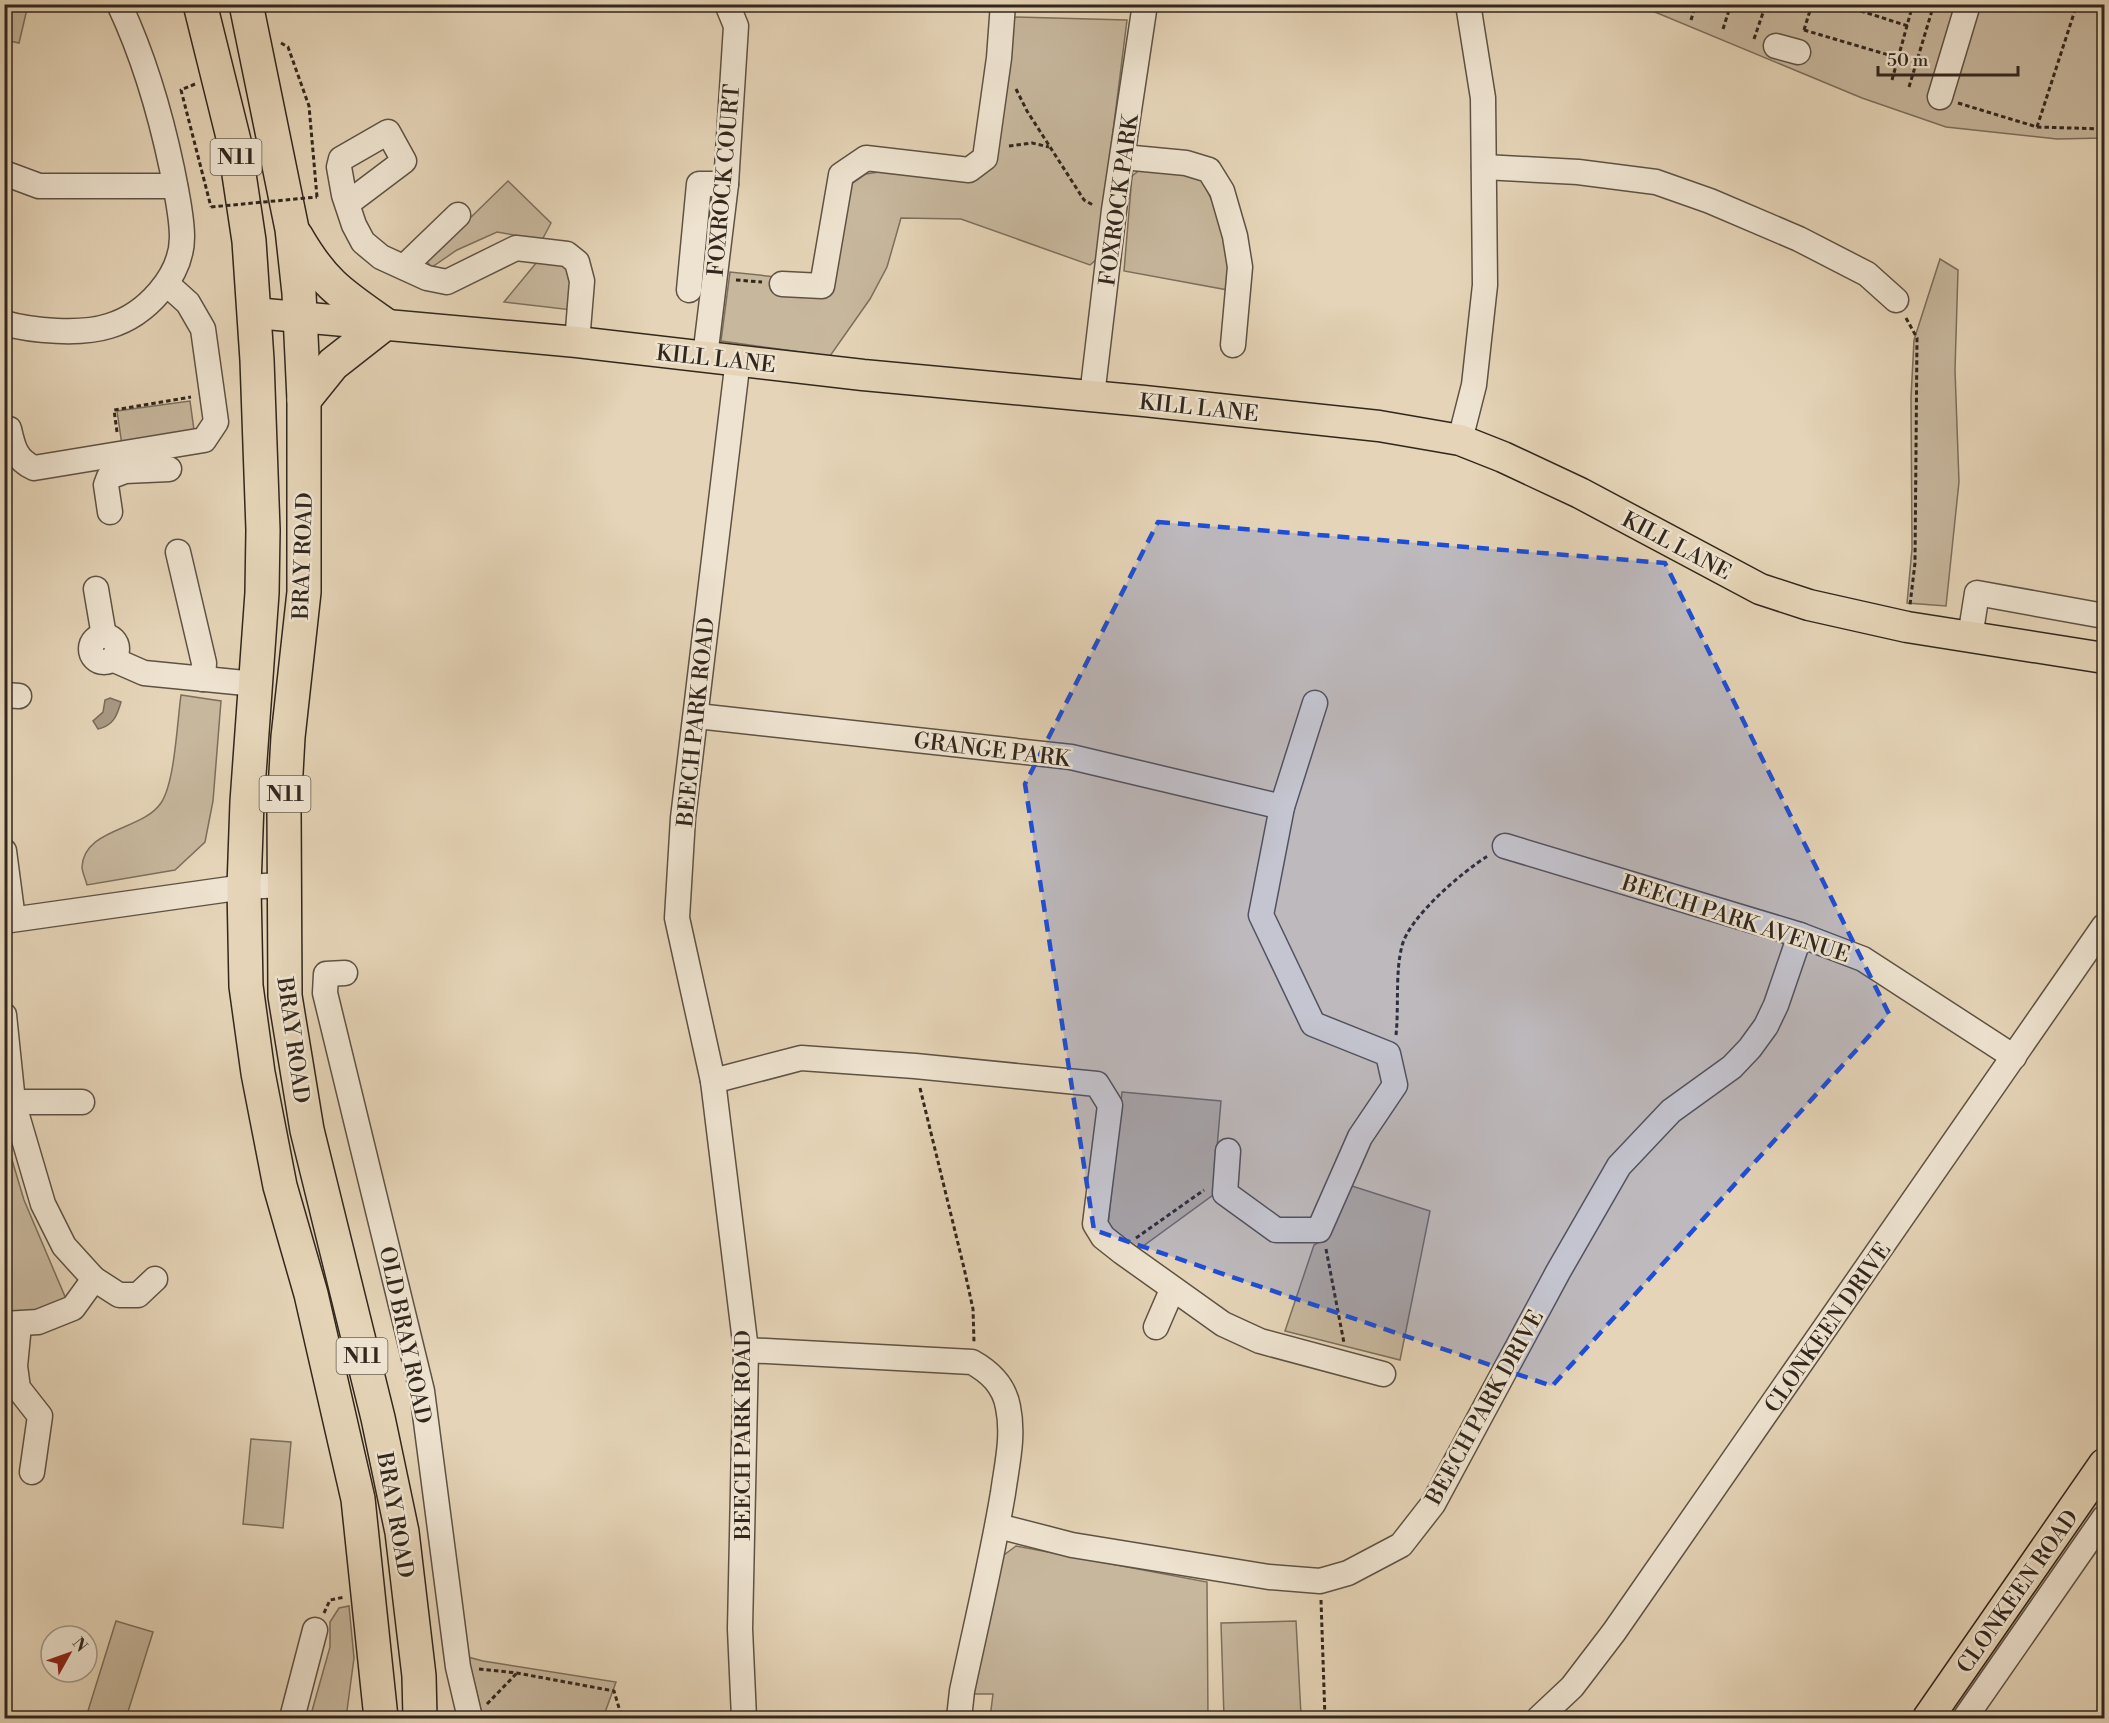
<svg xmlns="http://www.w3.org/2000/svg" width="2109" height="1723" font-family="'Libre Bodoni',serif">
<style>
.green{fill:#c7b79d;stroke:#7c6f5d;stroke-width:1.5}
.water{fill:#a89983;stroke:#796b5a;stroke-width:1.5}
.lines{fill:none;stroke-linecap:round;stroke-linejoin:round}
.minor-casing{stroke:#5f5244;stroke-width:27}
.major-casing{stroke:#32271d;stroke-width:33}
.highway-casing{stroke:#32271d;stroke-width:36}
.path{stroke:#32271d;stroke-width:3;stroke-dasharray:4.5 3;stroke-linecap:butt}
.minor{stroke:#eee3d0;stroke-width:24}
.major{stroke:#e5d4b7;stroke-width:30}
.highway{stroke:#e5d4b7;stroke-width:33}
.path-bridge{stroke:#32271d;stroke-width:3;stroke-dasharray:4.5 3;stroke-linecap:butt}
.marked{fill:#1d4ed8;fill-opacity:0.2;stroke:#1d4ed8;stroke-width:4.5;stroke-dasharray:12 8;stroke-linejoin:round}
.labels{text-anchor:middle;stroke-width:5;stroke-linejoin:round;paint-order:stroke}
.shield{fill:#eee3d0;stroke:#6a5f53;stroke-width:1.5}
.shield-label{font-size:21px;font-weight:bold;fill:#32271d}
.street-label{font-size:22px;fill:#32271d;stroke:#eee3d0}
</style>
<rect width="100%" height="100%" fill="#e5d4b7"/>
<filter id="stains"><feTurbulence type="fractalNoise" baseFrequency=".00333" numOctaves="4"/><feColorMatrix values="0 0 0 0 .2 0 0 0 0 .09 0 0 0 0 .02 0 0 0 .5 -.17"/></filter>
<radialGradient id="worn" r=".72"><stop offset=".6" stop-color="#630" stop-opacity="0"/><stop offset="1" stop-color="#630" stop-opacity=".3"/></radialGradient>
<!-- green -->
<g class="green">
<path d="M5,4L28,5L19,43L5,40Z"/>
<path d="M1638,5H2104V138L2057,139L1946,127L1862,98Z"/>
<path d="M1013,17L1127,20L1097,259L1090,265L961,219L901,218L887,267L870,299L830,356L721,341L730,272L834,283L850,185L866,174L885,171L966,181Z"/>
<path d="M1145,166L1197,171L1232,240L1228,290L1124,271L1132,176Z"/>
<path d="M508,181L551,223L542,240L497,232L457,250L432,267L426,261Z"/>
<path d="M551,258L572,269V310L504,302L537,262Z"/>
<path d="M1940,259L1958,270L1955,370L1959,482L1946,606L1907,603L1912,549L1911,398L1914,340Z"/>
<path d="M190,401L194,430L122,445L117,411Z"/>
<path d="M181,695L221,701L213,801L205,842L175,870L87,885C86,880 82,872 82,867C84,828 142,831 161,803C175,782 177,723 181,695Z"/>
<path d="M1122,1092L1221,1101L1213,1195L1139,1249L1108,1225Z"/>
<path d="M4,1133L24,1200L66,1299L37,1313H5Z"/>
<path d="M1352,1186L1430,1211L1400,1360L1285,1331L1314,1245L1328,1237Z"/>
<path d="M251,1439L291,1442L283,1528L243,1524Z"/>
<path d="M2104,1482V1503L1954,1718H1943Z"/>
<path d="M1016,1546L1207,1582L1208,1718H990L993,1694H973L1000,1558Z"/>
<path d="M349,1606L354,1658L346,1718H310L330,1647V1622L339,1608Z"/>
<path d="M116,1621L153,1632L126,1718H101L87,1714Z"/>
<path d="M1296,1621L1301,1715L1224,1718L1221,1623Z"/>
<path d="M468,1657L483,1661L616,1682L603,1718H483Z"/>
</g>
<!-- water -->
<path class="water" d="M110,698L121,702C117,716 113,726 98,729L93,721L103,712L105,700Z"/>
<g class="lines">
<!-- minor casing -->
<g class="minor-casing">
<g id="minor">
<path d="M1776,46L1798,52"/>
<path d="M1940,97L1968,4"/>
<path d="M1123,157L1186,163L1209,170L1222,191L1235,236L1240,267L1233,345"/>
<path d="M1484,167L1578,172L1656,182L1710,201L1799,239L1867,274L1896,300"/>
<path d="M4,173L39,186H175"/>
<path d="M347,204L404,161L388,132L341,159L339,167L344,195L354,225L363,242L381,257L427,278L447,282L516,248L567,254L577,262L582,281L577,342"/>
<path d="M404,267L458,215"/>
<path d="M782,284L822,286L841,175L866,158L969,170L985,158L999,58L1003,4"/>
<path d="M689,290L699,184H726"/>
<path d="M4,323C32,331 81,335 109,326C146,315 182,276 182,237C182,215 176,190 172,169C160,112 144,57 119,4"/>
<path d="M705,357L726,184L736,26L727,4"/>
<path d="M738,359L683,818L677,918L713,1081L746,1350L740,1629L744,1718"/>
<path d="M1092,396L1114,210L1145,4"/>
<path d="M4,428L9,429C13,447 16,460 34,468L204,440L216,422L203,329L188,303L167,284"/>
<path d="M1460,440L1474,385L1485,285L1483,98L1468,4"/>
<path d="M110,512L106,485L109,477L125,471L169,469"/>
<path d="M178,552L204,663L203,679"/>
<path d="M96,589L104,636"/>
<circle cx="104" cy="649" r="13"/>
<path d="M1970,637L1977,593L2104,616"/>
<path d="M112,659L144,673L256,684"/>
<path d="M4,695L19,696"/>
<path d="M697,716L1071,757L1282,807"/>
<path d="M1505,846L1800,935L1863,959L2014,1057"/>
<path d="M4,851L13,919"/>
<path d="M4,921L244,887L283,885"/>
<path d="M345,973L326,974L325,993L422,1391L458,1667L470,1718"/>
<path d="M4,1015L13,1102L43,1204L64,1246L94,1279L73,1308L38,1322L4,1324"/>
<path d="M713,1081L801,1058L915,1066L1097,1084L1110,1105L1095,1224L1103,1237L1122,1252L1223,1324L1260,1341L1383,1374"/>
<path d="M13,1102H82"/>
<path d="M1228,1151L1225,1193L1276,1230H1319L1360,1137L1395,1085L1388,1054L1313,1024L1261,915L1282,807L1315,703"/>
<path d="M94,1279L119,1295H138L155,1279"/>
<path d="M19,1325L15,1366L18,1388L40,1416L32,1472"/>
<path d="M1156,1327L1172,1290"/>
<path d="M746,1350L972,1362C990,1372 1004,1385 1008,1407C1014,1436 1007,1464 1003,1493C992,1559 976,1625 962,1691L959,1718"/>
<path d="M998,1526L1072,1545L1269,1577L1320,1581L1348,1573L1401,1545L1433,1504L1558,1272L1619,1166L1671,1111L1732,1067L1750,1048L1766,1026L1776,1005L1800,935"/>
<path d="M292,1718L315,1630"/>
<path d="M1539,1718L1572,1687L1614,1632L2104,926"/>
<path d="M1965,1718L2104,1518"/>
</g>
</g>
<!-- major casing -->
<g class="major-casing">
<g id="major">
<path d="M254,313L577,342L863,375L1144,401L1379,426L1460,440L1503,457L1580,493L1760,589L1809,605L1907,627L2104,658"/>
<path d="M1928,1718L2104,1464"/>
</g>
</g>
<!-- highway casing -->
<g class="highway-casing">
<g id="highway">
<path d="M200,4L234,141L249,241L257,360L263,530L262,593L247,802L244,887L246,986L258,1073L280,1186L311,1294L358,1499L381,1718"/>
<path d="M246,4L292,229L299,293L304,400V592L288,737L284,809L285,996L307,1130L378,1418L402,1532L419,1676L420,1718"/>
<path d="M296,236C323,283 341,294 384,324L333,364L304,400"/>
</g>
</g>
<!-- path -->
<g class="path">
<path d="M1839,4L1908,26"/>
<path d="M1691,20L1696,4"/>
<path d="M1723,29L1731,4"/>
<path d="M1804,30L1899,58"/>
<path d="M1804,30L1812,4"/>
<path d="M1754,39L1766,4"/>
<path d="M281,43L288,47L309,106L317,197"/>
<path d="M1892,80L1913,4"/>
<path d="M195,84L181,90L211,207"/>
<path d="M1909,87L1934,4"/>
<path d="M1016,89L1027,111L1084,200L1093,205"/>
<path d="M1958,103L2037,127L2104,129"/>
<path d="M2037,127L2077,4"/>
<path d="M1009,146L1032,143L1049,147"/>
<path d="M736,280L762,282"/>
<path d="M1906,318L1917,338L1915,563L1910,605"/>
<path d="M117,432L114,410L191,397"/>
<path d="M1396,1035C1399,1007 1395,972 1402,946C1409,917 1463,871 1488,856"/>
<path d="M920,1088L964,1268L973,1309L974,1342"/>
<path d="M1136,1238L1204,1190"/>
<path d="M1326,1249L1344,1343"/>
<path d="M1321,1600L1325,1718"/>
<path d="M324,1613L330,1600L345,1597"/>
<path d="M479,1669L517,1673L614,1691L622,1718"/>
<path d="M487,1704L517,1673"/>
</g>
<!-- minor -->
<use href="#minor" class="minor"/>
<!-- major -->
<use href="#major" class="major"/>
<!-- highway -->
<use href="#highway" class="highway"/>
<!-- path-bridge -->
<path class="path-bridge" d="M211,207L317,197"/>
</g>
<!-- marked area -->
<path class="marked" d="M1158,522L1665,563L1889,1014L1552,1386L1094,1230L1025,784Z"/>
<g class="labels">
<!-- shield labels -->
<g class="shield">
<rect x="210.5" y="139" width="51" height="36" rx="4.5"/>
<rect x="259.5" y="776" width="51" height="36" rx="4.5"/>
<rect x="336.5" y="1338" width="51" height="36" rx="4.5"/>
</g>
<g class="shield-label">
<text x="236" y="164">N11</text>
<text x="285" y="801">N11</text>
<text x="362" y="1363">N11</text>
</g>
<!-- street labels -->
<g class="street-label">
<text transform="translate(723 180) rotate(-85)" y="8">FOXROCK COURT</text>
<text transform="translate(1118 200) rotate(-82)" y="8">FOXROCK PARK</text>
<text transform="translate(716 358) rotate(6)" y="8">KILL LANE</text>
<text transform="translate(1199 407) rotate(6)" y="8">KILL LANE</text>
<text transform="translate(1677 545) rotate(28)" y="8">KILL LANE</text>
<text transform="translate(302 556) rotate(-88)" y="8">BRAY ROAD</text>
<text transform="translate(695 722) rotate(-84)" y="8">BEECH PARK ROAD</text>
<text transform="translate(992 749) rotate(7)" y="8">GRANGE PARK</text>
<text transform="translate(1736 918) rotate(18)" y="8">BEECH PARK AVENUE</text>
<text transform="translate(294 1040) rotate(82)" y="8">BRAY ROAD</text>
<text transform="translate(1827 1327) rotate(-55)" y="8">CLONKEEN DRIVE</text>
<text transform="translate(406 1335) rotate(78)" y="8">OLD BRAY ROAD</text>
<text transform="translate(1484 1407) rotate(-61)" y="8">BEECH PARK DRIVE</text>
<text transform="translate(742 1435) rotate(-90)" y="8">BEECH PARK ROAD</text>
<text transform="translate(396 1515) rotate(80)" y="8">BRAY ROAD</text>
<text transform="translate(2017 1591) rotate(-55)" y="8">CLONKEEN ROAD</text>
</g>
</g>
<!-- margin -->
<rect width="2109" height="1723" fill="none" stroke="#e5d4b7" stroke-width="24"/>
<rect x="6" y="6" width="2097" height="1711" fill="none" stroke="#32271d" stroke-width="3"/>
<rect x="12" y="12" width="2085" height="1699" fill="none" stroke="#32271d" stroke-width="1.5"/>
<!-- north arrow -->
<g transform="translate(69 1654) rotate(50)"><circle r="28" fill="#eee3d0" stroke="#a39888" stroke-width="1.5"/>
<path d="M0-4.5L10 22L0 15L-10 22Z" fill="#8f2418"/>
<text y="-9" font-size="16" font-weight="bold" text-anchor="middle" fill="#32271d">N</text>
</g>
<!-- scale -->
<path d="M1878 66v9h140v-9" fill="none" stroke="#32271d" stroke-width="3"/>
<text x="1887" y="66" font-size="18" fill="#32271d" stroke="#eee3d0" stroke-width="4.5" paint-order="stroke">50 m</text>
<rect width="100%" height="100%" filter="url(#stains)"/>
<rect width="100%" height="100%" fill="url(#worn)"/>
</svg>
